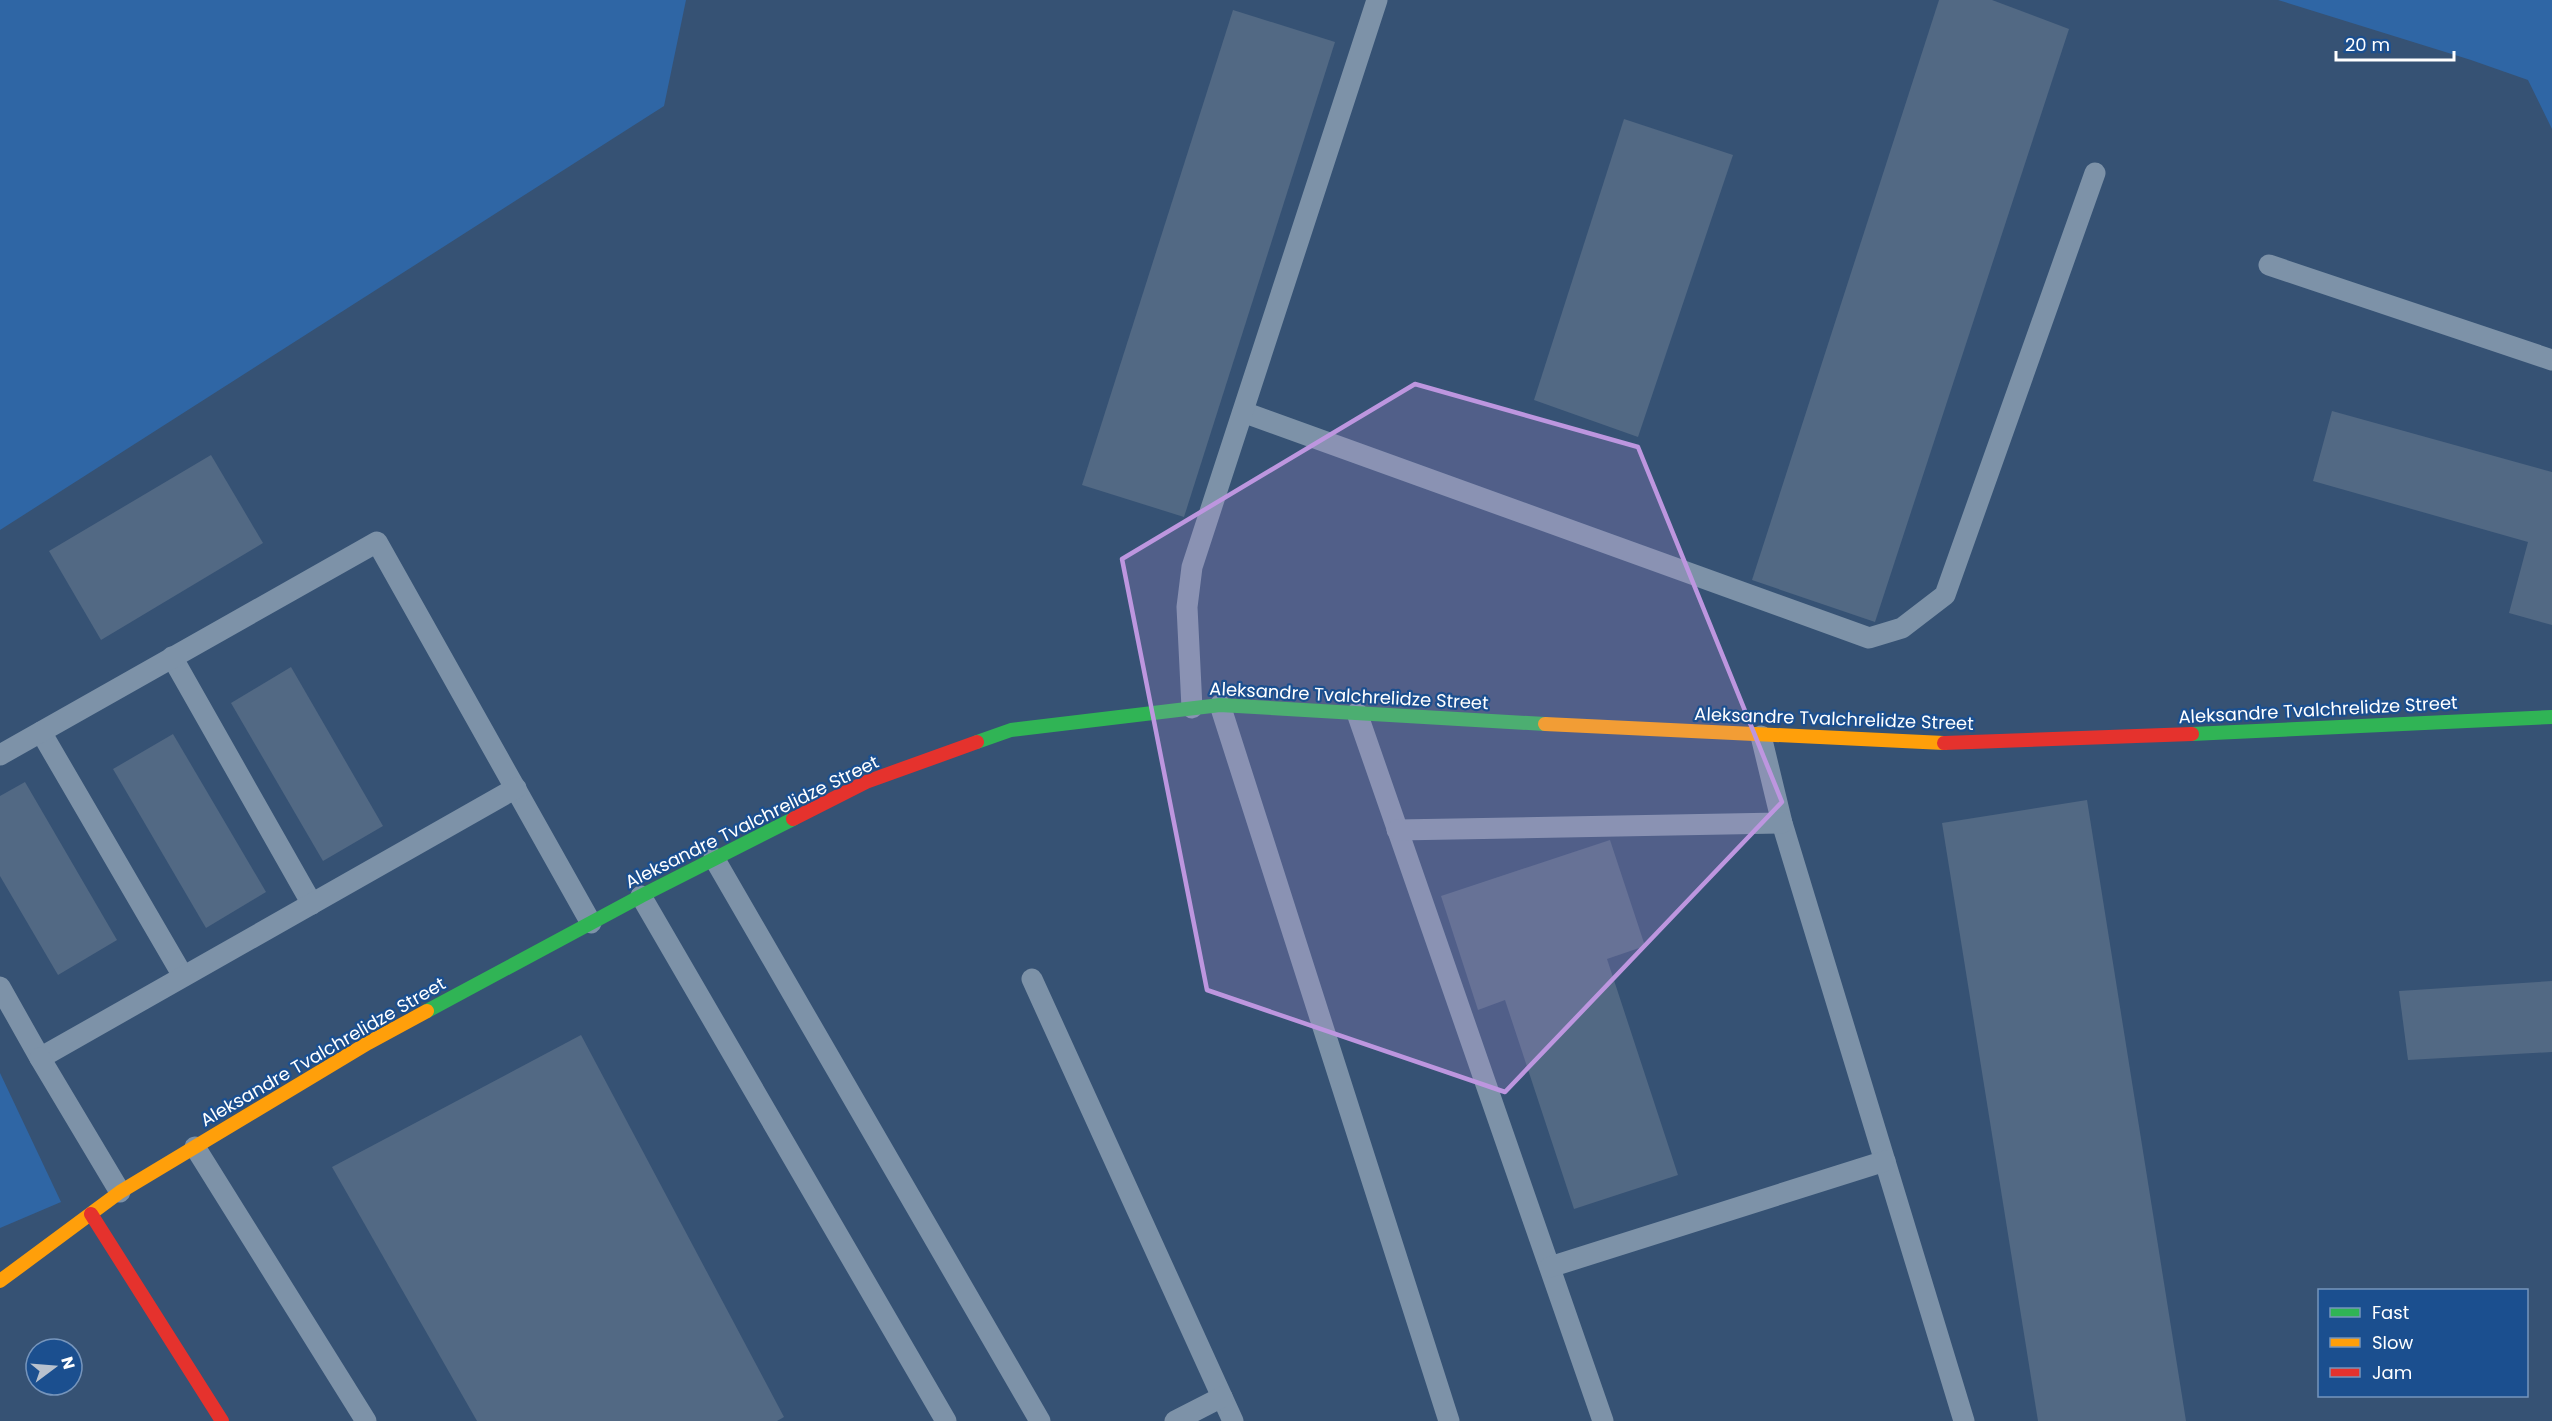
<svg xmlns="http://www.w3.org/2000/svg" width="2552" height="1421" font-family="Poppins,sans-serif">
<style>
.green{fill:#2f66a5}
.building{fill:#526984}
.lines{fill:none;stroke-linecap:round;stroke-linejoin:round}
.lane{stroke:#7d92a8;stroke-width:21}
.fast{stroke:#30b455;stroke-width:14}
.slow{stroke:#ff9f0a;stroke-width:14}
.jam{stroke:#e5322d;stroke-width:14}
.marked{fill:#bd96df;fill-opacity:0.2;stroke:#bd96df;stroke-width:4.5;stroke-linejoin:round}
.labels{text-anchor:middle;stroke-width:4.5;stroke-linejoin:round;paint-order:stroke}
.street-label{font-size:18px;fill:#fff;stroke:#1b4f8f}
</style>
<rect width="100%" height="100%" fill="#365274"/>
<!-- green -->
<g class="green">
<path d="M0,0H686L664,106L0,530Z"/>
<path d="M2278,0H2552V129L2528,80L2471,60Z"/>
<path d="M0,1073L61,1202L0,1228Z"/>
</g>
<!-- building -->
<g class="building">
<path d="M1939,0H1992L2069,29L1875,622L1752,580Z"/>
<path d="M1233,10L1335,42L1184,517L1082,485Z"/>
<path d="M1624,119L1733,155L1638,437L1534,400Z"/>
<path d="M2332,411L2552,472V625L2509,613L2528,542L2313,481Z"/>
<path d="M211,455L263,543L101,640L49,551Z"/>
<path d="M291,667L383,826L323,861L231,703Z"/>
<path d="M173,734L266,892L206,928L113,769Z"/>
<path d="M25,782L117,940L58,975L0,876V796Z"/>
<path d="M2087,800L2186,1421H2038L1942,823Z"/>
<path d="M1610,840L1645,946L1607,959L1678,1175L1574,1209L1505,1000L1478,1010L1441,896Z"/>
<path d="M2552,981V1052L2408,1060L2399,991Z"/>
<path d="M581,1035L784,1417L777,1421H477L332,1167Z"/>
</g>
<g class="lines">
<!-- lane -->
<g class="lane">
<path d="M2269,265L2552,360"/>
<path d="M1243,412L1869,638L1902,628L1945,595L2095,173"/>
<path d="M172,657L312,904"/>
<path d="M1220,705L1449,1421"/>
<path d="M1192,708L1187,607L1192,567L1377,0"/>
<path d="M1357,713L1603,1421"/>
<path d="M41,732L183,976"/>
<path d="M1761,736L1782,823L1964,1421"/>
<path d="M0,755L377,542L591,923"/>
<path d="M1397,830L1782,823"/>
<path d="M714,858L1040,1421"/>
<path d="M641,896L946,1421"/>
<path d="M1032,979L1233,1421"/>
<path d="M0,987L40,1058L516,788"/>
<path d="M40,1058L120,1192"/>
<path d="M195,1147L366,1421"/>
<path d="M1550,1267L1885,1161"/>
<path d="M1175,1421L1222,1397"/>
</g>
<!-- fast -->
<g class="fast">
<path d="M2192,734L2552,717"/>
<path d="M977,742L1011,730L1220,705L1545,724"/>
<path d="M427,1011L641,896L793,819"/>
</g>
<!-- slow -->
<g class="slow">
<path d="M1545,724L1944,743"/>
<path d="M0,1281L120,1192L368,1043L427,1011"/>
</g>
<!-- jam -->
<g class="jam">
<path d="M1944,743L2192,734"/>
<path d="M793,819L866,782L977,742"/>
<path d="M91,1214L222,1421"/>
</g>
</g>
<!-- marked area -->
<path class="marked" d="M1415,384L1638,447L1782,802L1505,1092L1207,990L1122,559Z"/>
<g class="labels">
<!-- street labels -->
<g class="street-label">
<text transform="translate(1349 696) rotate(3)" y="6">Aleksandre Tvalchrelidze Street</text>
<text transform="translate(2318 710) rotate(-3)" y="6">Aleksandre Tvalchrelidze Street</text>
<text transform="translate(1834 719) rotate(2)" y="6">Aleksandre Tvalchrelidze Street</text>
<text transform="translate(752 822) rotate(-26)" y="6">Aleksandre Tvalchrelidze Street</text>
<text transform="translate(323 1052) rotate(-30)" y="6">Aleksandre Tvalchrelidze Street</text>
</g>
</g>
<!-- legend -->
<rect x="2318" y="1289" width="210" height="108" fill="#1b4f8f" stroke="#7695bc" stroke-width="1.5"/>
<rect x="2330" y="1308" width="30" height="9" fill="#30b455" stroke="#7695bc" stroke-width="1.5"/>
<text x="2372" y="1319" font-size="18" fill="#ffffff">Fast</text>
<rect x="2330" y="1338" width="30" height="9" fill="#ff9f0a" stroke="#7695bc" stroke-width="1.5"/>
<text x="2372" y="1349" font-size="18" fill="#ffffff">Slow</text>
<rect x="2330" y="1368" width="30" height="9" fill="#e5322d" stroke="#7695bc" stroke-width="1.5"/>
<text x="2372" y="1379" font-size="18" fill="#ffffff">Jam</text>
<!-- north arrow -->
<g transform="translate(54 1367) rotate(74)"><circle r="28" fill="#1b4f8f" stroke="#7695bc" stroke-width="1.5"/>
<path d="M0-4.5L10 22L0 15L-10 22Z" fill="#b9c2ce"/>
<text y="-9" font-size="16" font-weight="bold" text-anchor="middle" fill="#ffffff">N</text>
</g>
<!-- scale -->
<path d="M2336 51v9h118v-9" fill="none" stroke="#ffffff" stroke-width="3"/>
<text x="2345" y="51" font-size="18" fill="#ffffff" stroke="#1b4f8f" stroke-width="4.5" paint-order="stroke">20 m</text>
</svg>
